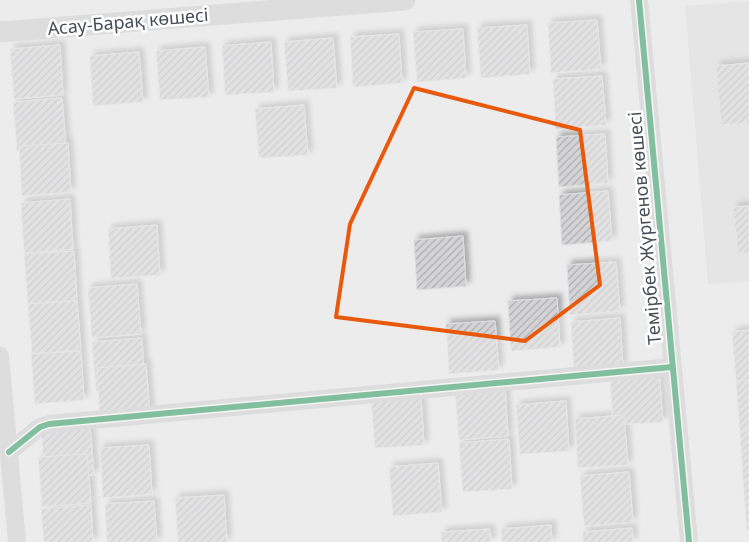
<svg xmlns="http://www.w3.org/2000/svg" width="749" height="542" font-family="'Noto Sans',sans-serif">
<style>
.education{fill:#dbdbdb}
.building{fill:url(#building-hatch);stroke:#dededf;filter:url(#shadow)}
.lines{fill:none;stroke-linecap:round;stroke-linejoin:round}
.minor{stroke:#c9cbcd;stroke-width:18}
.tertiary{stroke:#c9cbcd;stroke-width:21}
.cycleway-casing{stroke:#fff;stroke-width:9}
.cycleway{stroke:#00873e;stroke-width:6}
.marked{fill:none;stroke:#e8590c;stroke-width:4;stroke-linejoin:round}
.labels{text-anchor:middle;stroke-width:5;stroke-linejoin:round;paint-order:stroke}
.street-label{font-size:18px;fill:#464d57;stroke:#fff}
</style>
<defs>
<pattern id="building-hatch" width="6" height="6" patternUnits="userSpaceOnUse" patternTransform="scale(1.25)"><rect width="6" height="6" fill="#d4d4d7"/><path d="M-1 1l2-2M0 6l6-6M5 7l2-2" fill="none" stroke="#aeaeb1"/></pattern>
<filter id="shadow"><feDropShadow dx="4.5" dy="-4.5" stdDeviation="2.5" flood-color="#0004"/></filter>
</defs>
<rect width="100%" height="100%" fill="#edecec"/>
<!-- education -->
<path class="education" d="M749,1V281L708,284L685,6Z"/>
<!-- building -->
<g class="building">
<path d="M597,20L601,69L551,73L548,23Z"/>
<path d="M527,25L530,74L481,78L477,28Z"/>
<path d="M463,29L466,78L417,82L413,32Z"/>
<path d="M399,34L402,83L353,87L350,37Z"/>
<path d="M333,38L337,88L288,91L284,42Z"/>
<path d="M271,42L274,92L225,95L222,46Z"/>
<path d="M60,45L63,95L14,99L10,49Z"/>
<path d="M205,47L209,97L160,100L156,51Z"/>
<path d="M139,52L143,102L93,106L90,56Z"/>
<path d="M749,63V123L721,125L716,66Z"/>
<path d="M602,76L606,125L556,129L553,79Z"/>
<path d="M62,98L66,148L17,151L13,102Z"/>
<path d="M304,105L308,155L259,158L255,109Z"/>
<path d="M605,134L608,183L559,187L556,137Z"/>
<path d="M68,143L71,192L22,196L19,146Z"/>
<path d="M608,191L612,241L562,245L559,195Z"/>
<path d="M70,199L73,249L24,253L21,203Z"/>
<path d="M749,206V253L738,254L733,207Z"/>
<path d="M157,225L160,275L111,278L108,229Z"/>
<path d="M463,236L466,286L417,290L414,240Z"/>
<path d="M74,251L77,300L28,304L24,254Z"/>
<path d="M616,262L620,311L570,315L567,265Z"/>
<path d="M137,284L141,334L92,338L88,288Z"/>
<path d="M557,298L560,347L511,351L508,301Z"/>
<path d="M77,301L81,350L32,354L28,304Z"/>
<path d="M620,318L623,368L574,371L571,322Z"/>
<path d="M495,321L499,370L449,374L446,324Z"/>
<path d="M749,330V380L736,381L732,332Z"/>
<path d="M142,338L145,388L96,391L92,342Z"/>
<path d="M81,351L84,400L35,404L31,354Z"/>
<path d="M146,364L150,414L100,417L97,368Z"/>
<path d="M659,372L663,422L613,425L610,376Z"/>
<path d="M749,380V430L740,431L736,381Z"/>
<path d="M505,386L508,436L459,440L455,390Z"/>
<path d="M421,396L424,445L375,448L371,399Z"/>
<path d="M566,401L569,451L520,454L516,405Z"/>
<path d="M624,415L628,465L578,468L575,419Z"/>
<path d="M90,426L94,475L45,479L41,429Z"/>
<path d="M749,430V480H743L740,431Z"/>
<path d="M509,439L512,489L463,492L459,443Z"/>
<path d="M149,445L152,494L103,498L100,448Z"/>
<path d="M87,454L91,503L42,507L38,457Z"/>
<path d="M438,463L442,512L393,516L389,467Z"/>
<path d="M629,472L633,522L584,526L580,476Z"/>
<path d="M743,480H749V530H747Z"/>
<path d="M224,495L227,542H178L175,498Z"/>
<path d="M154,501L157,542H107L105,504Z"/>
<path d="M91,505L93,542H44L41,509Z"/>
<path d="M551,525L552,542H502L501,529Z"/>
<path d="M632,528L633,542H583V532Z"/>
<path d="M490,529L491,542H442L441,532Z"/>
</g>
<g class="lines">
<!-- minor -->
<g class="minor">
<path d="M639,0L689,542"/>
<path d="M0,356L17,542"/>
<path d="M9,452L40,427L49,424L672,367"/>
</g>
<!-- tertiary -->
<path class="tertiary" d="M0,32L405,0"/>
<!-- cycleway casing -->
<g class="cycleway-casing">
<g id="cycleway">
<path d="M639,0L689,542"/>
<path d="M9,452L40,427L49,424L672,367"/>
</g>
</g>
<!-- cycleway -->
<use href="#cycleway" class="cycleway"/>
</g>
<!-- marked area -->
<path d="M0 0H749V542H0ZM414,88L580,130L600,285L525,341L336,317L350,224Z" fill="#edecec" fill-opacity=".55" fill-rule="evenodd"/>
<path class="marked" d="M414,88L580,130L600,285L525,341L336,317L350,224Z"/>
<g class="labels">
<!-- street labels -->
<g class="street-label">
<text transform="translate(128 22) rotate(-5)" y="6">Асау-Барақ көшесі</text>
<text transform="translate(645 228) rotate(-95)" y="6">Темірбек Жүргенов көшесі</text>
</g>
</g>
</svg>
